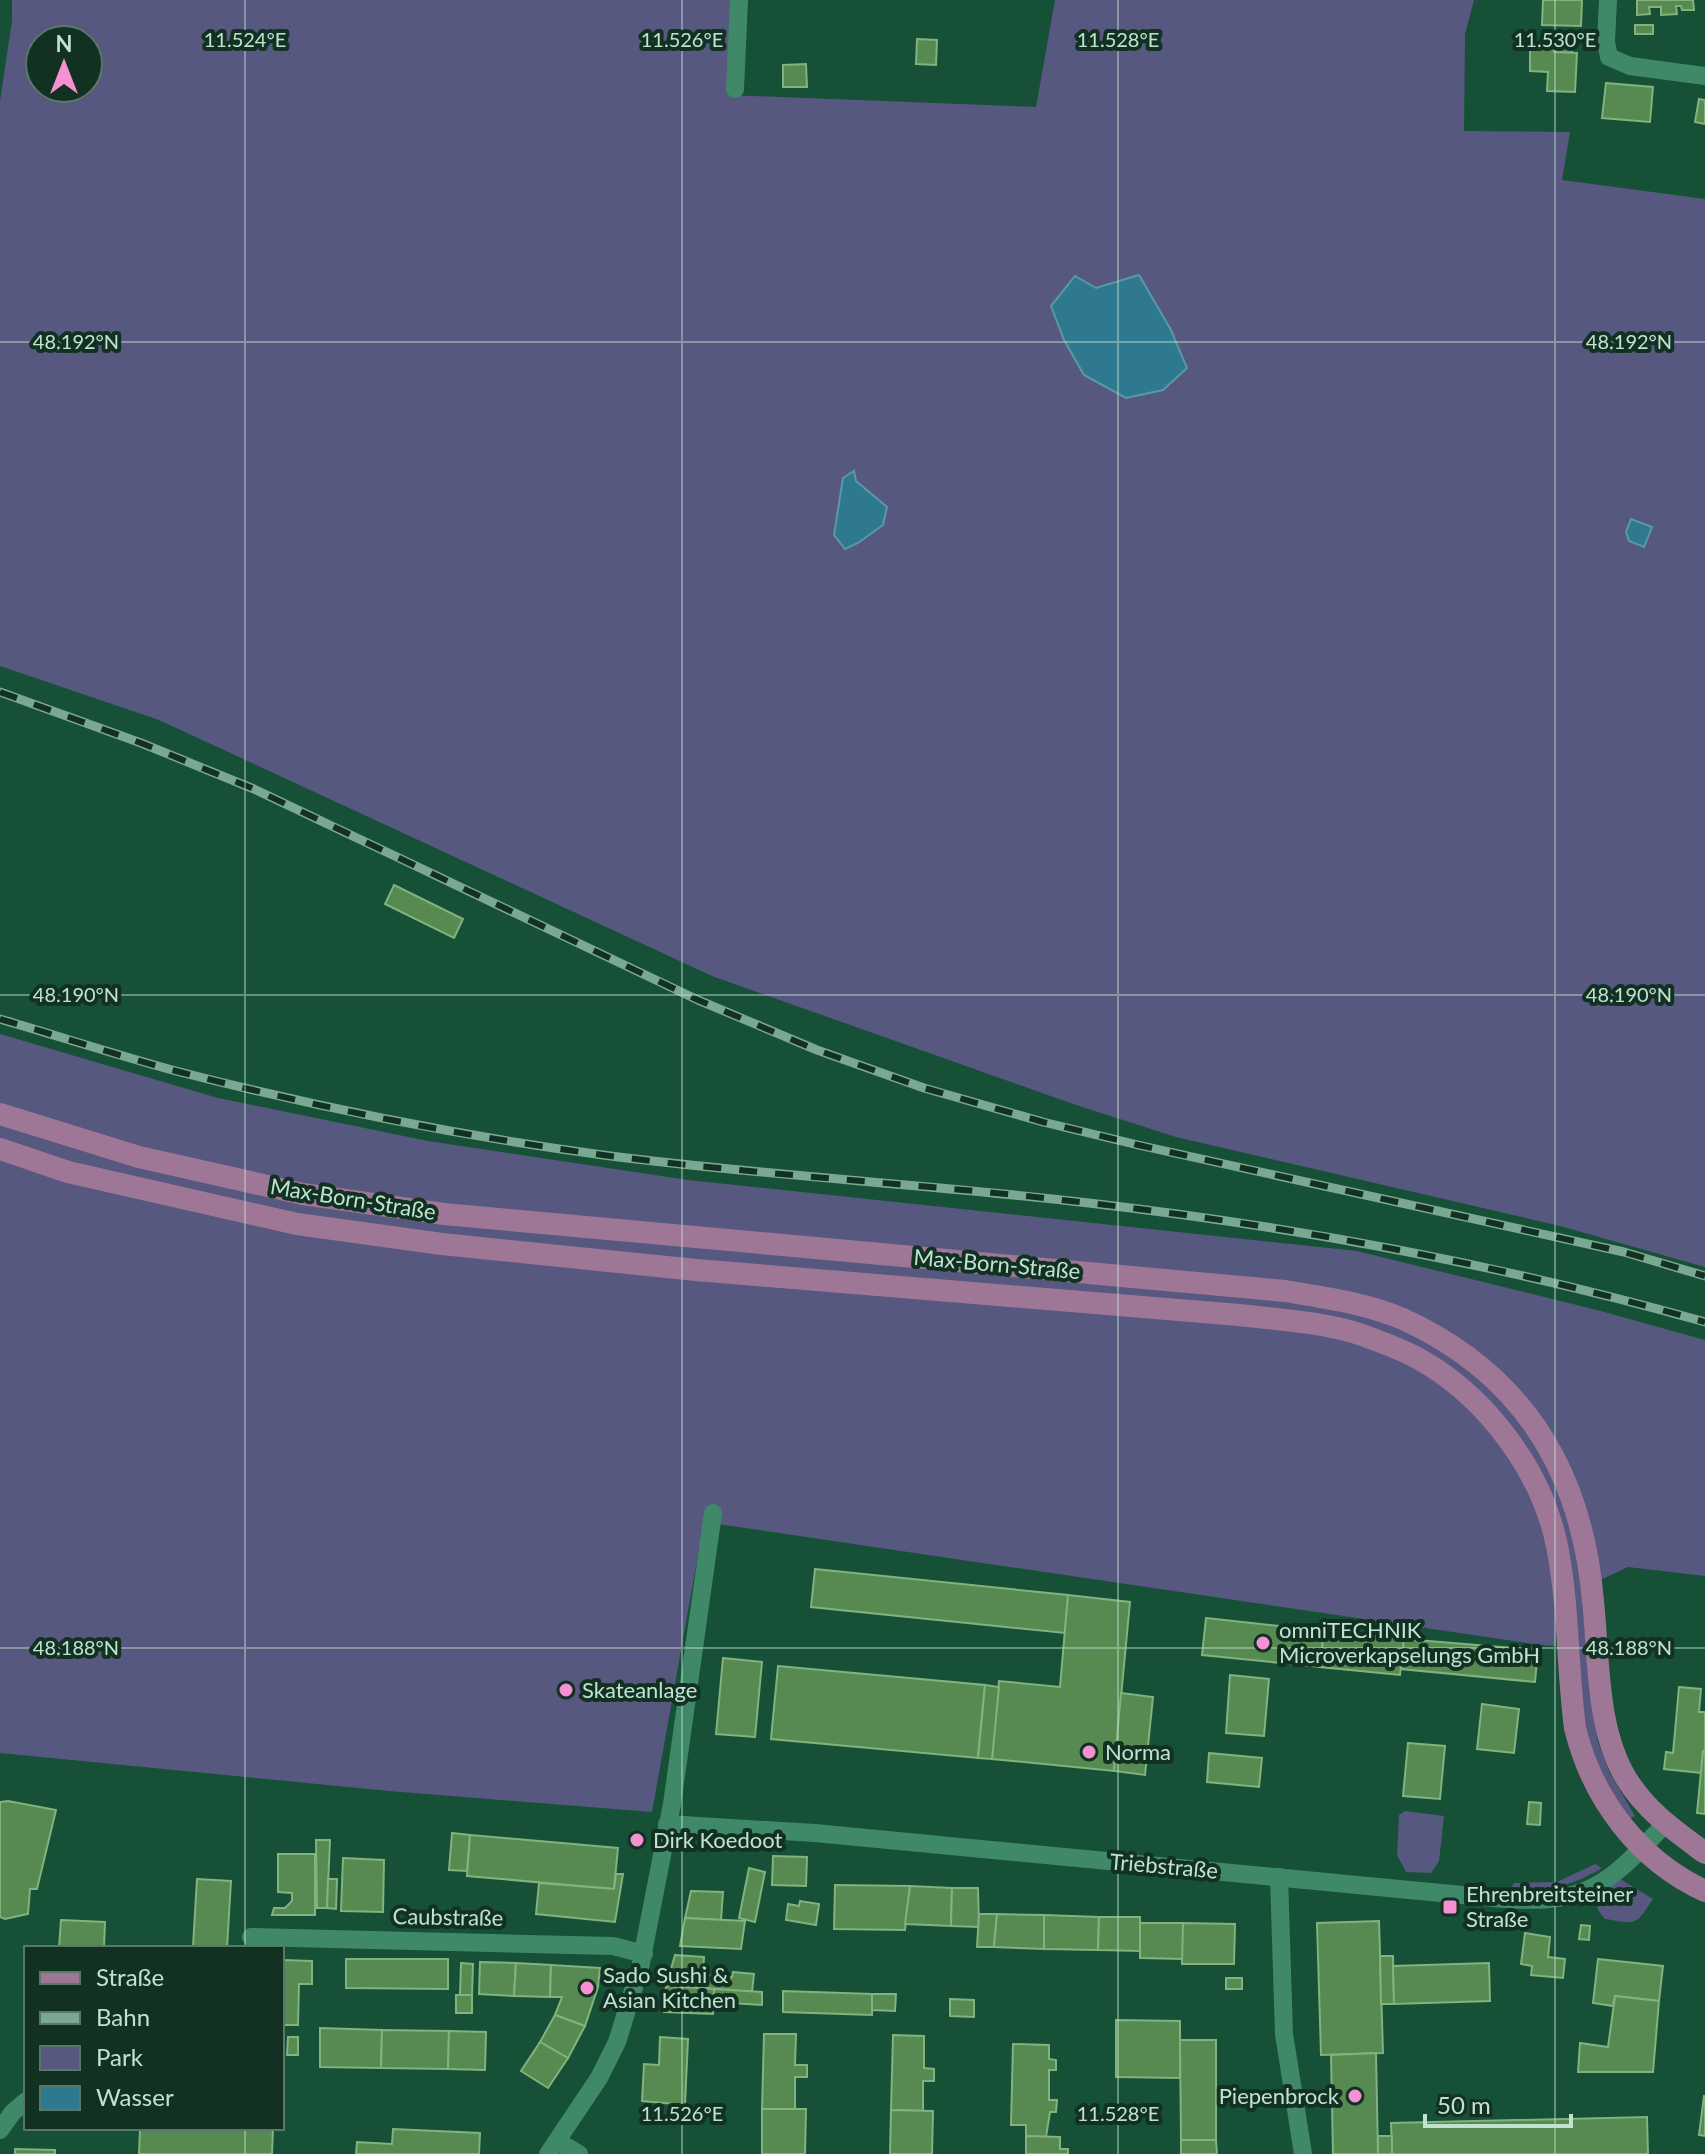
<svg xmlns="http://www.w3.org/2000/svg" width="1705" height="2154" font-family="Lato,sans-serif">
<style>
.green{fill:#575880;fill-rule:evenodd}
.water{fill:#2e7990;stroke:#5a99a3;stroke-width:2}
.building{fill:#578a51;stroke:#82b27d;stroke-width:2}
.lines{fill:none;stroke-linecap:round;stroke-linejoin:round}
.minor{stroke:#3f8968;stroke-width:18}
.primary{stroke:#9e7797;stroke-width:22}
.rail-casing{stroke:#7ba892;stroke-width:9}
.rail{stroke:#123123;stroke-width:6;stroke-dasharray:18;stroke-linecap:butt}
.ticks{fill:none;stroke:#c0e3d0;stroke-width:2;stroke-opacity:0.45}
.poi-dot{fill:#f590d1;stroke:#123123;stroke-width:3}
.labels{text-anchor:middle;stroke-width:8;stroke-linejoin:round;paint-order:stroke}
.street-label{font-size:22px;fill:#c0e3d0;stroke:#123123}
.poi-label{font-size:22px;fill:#c0e3d0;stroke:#123123;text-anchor:start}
.ticks-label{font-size:20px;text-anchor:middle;fill:#c0e3d0;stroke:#123123;stroke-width:8;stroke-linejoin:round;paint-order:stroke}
</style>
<rect width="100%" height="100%" fill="#155037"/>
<!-- green -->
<g class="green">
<path d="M12,0H732L728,95L1036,107L1055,0H1474L1465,34L1464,131L1570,132L1562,180L1705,199V1267L1560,1226L1176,1137L1076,1105L712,976L159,720L0,666V101L12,21ZM40,40H88V88H40Z"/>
<path d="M0,1034L218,1098L428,1141L688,1180L1357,1251L1597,1310L1705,1340V1576L1628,1567L1581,1589L1588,1669L1598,1742L1610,1773L1635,1816L1628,1819L1595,1767L1554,1601L1556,1646L1541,1645L704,1522L652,1812L389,1791L0,1753Z"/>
<path d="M1405,1811L1444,1816L1439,1861L1431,1873L1406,1872L1397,1855L1399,1815Z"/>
<path d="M1595,1864L1602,1868C1570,1887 1548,1891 1511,1888L1514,1883L1557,1882Z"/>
<path d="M1620,1879L1653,1899C1635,1926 1638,1924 1605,1919L1598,1910L1596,1897Z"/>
</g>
<!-- water -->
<g class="water">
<path d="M1139,275L1171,330L1187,368L1163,390L1126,398L1084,375L1064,340L1051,306L1075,276L1096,288Z"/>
<path d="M854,471L856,481L887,507L883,525L858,543L845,549L834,535L843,478Z"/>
<path d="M1631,519L1652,527L1644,547L1629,541L1626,532Z"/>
</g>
<!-- building -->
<g class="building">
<path d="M1543,0H1582L1581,26L1542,25Z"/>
<path d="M1637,0H1693L1694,10H1682L1681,6H1676L1677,14L1661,15V7H1649L1650,14L1637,15Z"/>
<rect x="1635" y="25" width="18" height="9"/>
<path d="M1548,34H1572V53L1554,52L1555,45H1548Z"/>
<path d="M917,39L937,40L936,65L916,64Z"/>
<path d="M1530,45H1555L1554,52L1577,53L1575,92L1547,91L1548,72L1530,71Z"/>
<path d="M806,64L807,87H783V65Z"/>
<path d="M1606,83L1653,87L1650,122L1602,118Z"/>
<path d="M1699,99L1705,100V124L1695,122Z"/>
<path d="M394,885L463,919L454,938L385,904Z"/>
<path d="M815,1569L1068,1595L1065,1633L811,1607Z"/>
<path d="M1068,1595L1130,1602L1114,1771L992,1759L999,1681L1060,1687Z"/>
<path d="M1206,1618L1324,1631L1320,1667L1202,1655Z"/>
<path d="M1324,1631L1404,1639L1400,1675L1320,1667Z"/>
<path d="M1404,1639L1538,1650L1535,1682L1401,1669Z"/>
<path d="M723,1658L762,1662L755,1737L716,1734Z"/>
<path d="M778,1666L985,1685L978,1758L771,1739Z"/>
<path d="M1230,1675L1269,1679L1264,1736L1226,1733Z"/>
<path d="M985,1685L999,1687L992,1759L978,1758Z"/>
<path d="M1679,1687L1701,1689L1699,1712H1705V1752L1701,1773L1664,1769L1666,1752L1673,1753Z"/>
<path d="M1121,1693L1153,1697L1145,1775L1114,1771Z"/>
<path d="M1482,1704L1519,1709L1514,1753L1477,1749Z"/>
<path d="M1408,1743L1445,1746L1440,1799L1403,1796Z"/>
<path d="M1703,1751L1705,1752V1814L1697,1813Z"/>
<path d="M1209,1753L1262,1758L1259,1787L1207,1782Z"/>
<path d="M8,1801L56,1810L37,1889H30L28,1914L5,1919L0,1917V1802Z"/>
<path d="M1529,1802L1541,1803L1540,1825L1527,1824Z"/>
<path d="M452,1833L470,1835L467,1871L449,1870Z"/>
<path d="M470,1835L618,1848L614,1889L467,1876Z"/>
<path d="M316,1840H330L327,1908H317Z"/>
<path d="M278,1854H315V1915H272L274,1908H285L292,1901V1893L278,1892Z"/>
<path d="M773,1856L807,1857L806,1886L772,1885Z"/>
<path d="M343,1858L384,1860L383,1912L341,1911Z"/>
<path d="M749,1868L765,1872L755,1922L739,1918Z"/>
<path d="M616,1874H623L615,1922L536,1914L539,1883L614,1889Z"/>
<path d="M197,1879L231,1881L227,1948L193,1946Z"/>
<path d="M328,1879H337L336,1909L327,1908Z"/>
<path d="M835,1885L910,1886L905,1930L834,1929Z"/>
<path d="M910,1886L952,1888L951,1926L905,1924Z"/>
<path d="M952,1888H978L979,1927L951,1926Z"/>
<path d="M691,1891L723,1892L721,1920L685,1918Z"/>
<path d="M800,1901L819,1904L816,1925L786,1920L788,1904L799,1906Z"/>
<path d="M979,1914H997L994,1947H977Z"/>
<path d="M997,1914L1044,1915V1949L994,1947Z"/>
<path d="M1044,1915L1099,1917L1098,1950L1044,1949Z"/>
<path d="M1099,1917H1140V1951L1098,1950Z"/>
<path d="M685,1918L745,1921L741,1949L680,1946Z"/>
<path d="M61,1920L105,1922L104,1948H59Z"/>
<path d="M1379,1921L1383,2053L1321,2055L1317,1923Z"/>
<path d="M1140,1923H1183V1959L1140,1958Z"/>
<path d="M1183,1923L1235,1924L1234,1964H1182Z"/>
<path d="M1581,1925L1590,1926L1589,1940L1579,1939Z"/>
<path d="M1525,1933L1550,1937L1548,1957L1565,1959L1563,1978L1531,1975L1532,1966L1521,1964Z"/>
<path d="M675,1955L704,1957L702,1988L666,1986Z"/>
<path d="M1380,1956H1393L1394,2004H1381Z"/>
<path d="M346,1959H448V1989L346,1988Z"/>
<path d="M1598,1959L1663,1966L1659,2001L1615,1996L1613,2006L1593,2003Z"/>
<path d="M282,1960L312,1961V1984H299L298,2025H282Z"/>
<path d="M480,1962L516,1963L514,1996L479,1994Z"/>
<path d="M461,1963L473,1964L472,1995H460Z"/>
<path d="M516,1963L551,1965L550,1997L514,1996Z"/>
<path d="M1489,1963L1490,2001L1394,2004L1393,1966Z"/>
<path d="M551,1965L600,1968L598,1987L585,2026L555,2015L562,1997H550Z"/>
<path d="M733,1972L754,1974L752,1992L702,1988L703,1975L732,1977Z"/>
<rect x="1226" y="1978" width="16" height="11"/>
<path d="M666,1986L714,1989L713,2014L664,2012Z"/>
<path d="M714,1989L762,1992V2005L714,2002Z"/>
<path d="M783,1991L872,1994V2015L783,2012Z"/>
<path d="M872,1994H896L895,2011L872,2010Z"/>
<rect x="456" y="1995" width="16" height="18"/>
<path d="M1615,1996L1659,2001L1653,2072H1578L1580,2043L1608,2047Z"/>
<path d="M950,1999L974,2000V2017L950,2016Z"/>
<path d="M555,2015L585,2026L568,2058L540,2042Z"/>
<path d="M1116,2020L1180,2021V2078L1116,2077Z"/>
<path d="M320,2028L382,2030L381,2068L320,2067Z"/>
<path d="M382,2030L449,2031L448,2069L381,2068Z"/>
<path d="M449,2031L486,2032L485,2070L448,2069Z"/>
<path d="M764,2034H796L795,2065H807V2077H795V2109H762Z"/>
<path d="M893,2035L924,2036V2068L934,2069V2081H923V2111L891,2110Z"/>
<path d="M288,2037H298V2055H287Z"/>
<path d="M660,2037L688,2039L685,2105L642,2101L644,2064L659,2065Z"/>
<path d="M1180,2040H1216V2140H1181Z"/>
<path d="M540,2042L568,2058L548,2088L521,2071Z"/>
<path d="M1013,2044L1049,2045V2059L1056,2060V2070H1049V2100H1057L1056,2112H1050L1046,2137L1026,2136V2125H1011Z"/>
<path d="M1376,2053L1378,2154H1333L1331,2055Z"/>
<path d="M1704,2096H1705V2136L1699,2135Z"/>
<path d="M762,2109H806L805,2154H762Z"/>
<path d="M891,2110L933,2111L932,2154H890Z"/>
<path d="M1647,2117L1648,2154H1392L1391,2123Z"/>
<path d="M140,2128H273L272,2154H139Z"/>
<path d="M393,2129L480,2133L479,2154H356L357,2142L392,2144Z"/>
<path d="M1026,2136L1060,2137V2149H1068V2154H1026Z"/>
<rect x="1378" y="2136" width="14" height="18"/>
<path d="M1181,2140H1216L1217,2154H1181Z"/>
<path d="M15,2149L55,2150V2154H15Z"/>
</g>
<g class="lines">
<!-- minor -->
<g class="minor">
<path d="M1608,0L1606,42L1609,57L1630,66L1705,76"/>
<path d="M735,89L739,0"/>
<path d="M667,1824L815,1833L1493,1898C1585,1906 1604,1889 1665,1824"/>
<path d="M1279,1877L1284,2034L1303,2154"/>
<path d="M251,1937L613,1946L644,1954"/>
<path d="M0,2130L13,2112L26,2101"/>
<path d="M557,2141L579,2154"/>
<path d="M548,2154L599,2078L617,2042L640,1968L672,1804L713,1513"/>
</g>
<!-- primary -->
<g class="primary">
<path d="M0,1114L139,1157L303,1194L444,1214L1285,1291C1325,1298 1366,1303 1403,1319C1523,1374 1582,1472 1593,1601C1599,1658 1596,1728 1626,1778C1646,1811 1675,1831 1705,1853"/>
<path d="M0,1149L68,1172L297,1224L442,1244L696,1270L1239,1315C1280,1320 1326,1322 1365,1336C1383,1343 1404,1350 1421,1360C1487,1398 1542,1471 1557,1546C1569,1606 1567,1667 1575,1728C1592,1798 1638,1860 1705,1891"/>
</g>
<!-- rail casing -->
<g class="rail-casing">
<g id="rail">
<path d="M0,692L141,743L254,789L698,1000L817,1050L924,1088L1043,1122L1138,1145L1624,1252L1705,1276"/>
<path d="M0,1019C58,1036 117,1055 176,1071C316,1107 460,1136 603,1155C765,1176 928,1184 1089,1203C1298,1227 1503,1265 1705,1322"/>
</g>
</g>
<!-- rail -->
<use href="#rail" class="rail"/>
</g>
<!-- ticks -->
<path class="ticks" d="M245,0V1948M682,0V2154M1118,0V2154M1555,0V2154M0,342H1705M0,995H1705M0,1648H1705M245,2128V2154"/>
<!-- markers -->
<g class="poi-dot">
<circle cx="1263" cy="1643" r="8"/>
<circle cx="566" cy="1690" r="8"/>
<circle cx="1089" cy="1752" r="8"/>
<circle cx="637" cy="1840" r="8"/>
<rect x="1442" y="1899" width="16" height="16" rx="4"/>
<circle cx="587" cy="1988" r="8"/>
<circle cx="1355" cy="2096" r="8"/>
</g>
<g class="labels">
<!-- street labels -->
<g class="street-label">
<text transform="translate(353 1199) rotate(9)" y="8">Max-Born-Straße</text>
<text transform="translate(997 1264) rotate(5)" y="8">Max-Born-Straße</text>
<text transform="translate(1164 1866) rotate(5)" y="8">Triebstraße</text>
<text transform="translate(448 1917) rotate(1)" y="8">Caubstraße</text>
</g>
<!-- poi labels -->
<g class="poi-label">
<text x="1279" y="1638">omniTECHNIK<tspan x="1279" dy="25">Microverkapselungs GmbH</tspan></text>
<text x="582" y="1698">Skateanlage</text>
<text x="1105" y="1760">Norma</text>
<text x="653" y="1848">Dirk Koedoot</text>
<text x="1466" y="1902">Ehrenbreitsteiner<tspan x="1466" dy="25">Straße</tspan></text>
<text x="603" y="1983">Sado Sushi &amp;<tspan x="603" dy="25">Asian Kitchen</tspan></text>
<text x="1339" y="2104" text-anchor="end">Piepenbrock</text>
</g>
</g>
<g class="ticks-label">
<text x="245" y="47">11.524°E</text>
<text x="682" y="47">11.526°E</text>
<text x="1118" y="47">11.528°E</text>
<text x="1555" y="47">11.530°E</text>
<text x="76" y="349">48.192°N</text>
<text x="1629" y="349">48.192°N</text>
<text x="76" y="1002">48.190°N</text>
<text x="1629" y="1002">48.190°N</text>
<text x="76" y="1655">48.188°N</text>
<text x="1629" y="1655">48.188°N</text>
<text x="682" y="2121">11.526°E</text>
<text x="1118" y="2121">11.528°E</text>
</g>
<!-- legend -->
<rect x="24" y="1946" width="260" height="184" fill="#123123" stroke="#587868" stroke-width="2"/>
<rect x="40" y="1972" width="40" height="12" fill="#9e7797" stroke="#587868" stroke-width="2"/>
<text x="96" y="1986" font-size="24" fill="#c0e3d0">Straße</text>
<rect x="40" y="2012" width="40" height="12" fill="#7ba892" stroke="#587868" stroke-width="2"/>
<text x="96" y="2026" font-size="24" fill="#c0e3d0">Bahn</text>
<rect x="40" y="2046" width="40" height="24" fill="#575880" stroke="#587868" stroke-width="2"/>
<text x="96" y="2066" font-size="24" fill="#c0e3d0">Park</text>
<rect x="40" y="2086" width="40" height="24" fill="#2e7990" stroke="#587868" stroke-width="2"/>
<text x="96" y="2106" font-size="24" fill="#c0e3d0">Wasser</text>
<!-- north arrow -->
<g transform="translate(64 64)"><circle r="38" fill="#123123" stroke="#587868" stroke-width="2"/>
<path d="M0-6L14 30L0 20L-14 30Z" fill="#f590d1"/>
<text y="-12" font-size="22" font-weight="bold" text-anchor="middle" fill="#c0e3d0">N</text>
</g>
<!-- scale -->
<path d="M1425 2114v12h146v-12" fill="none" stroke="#c0e3d0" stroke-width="4"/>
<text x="1437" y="2114" font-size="24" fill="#c0e3d0" stroke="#123123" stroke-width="6" paint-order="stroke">50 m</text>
</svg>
